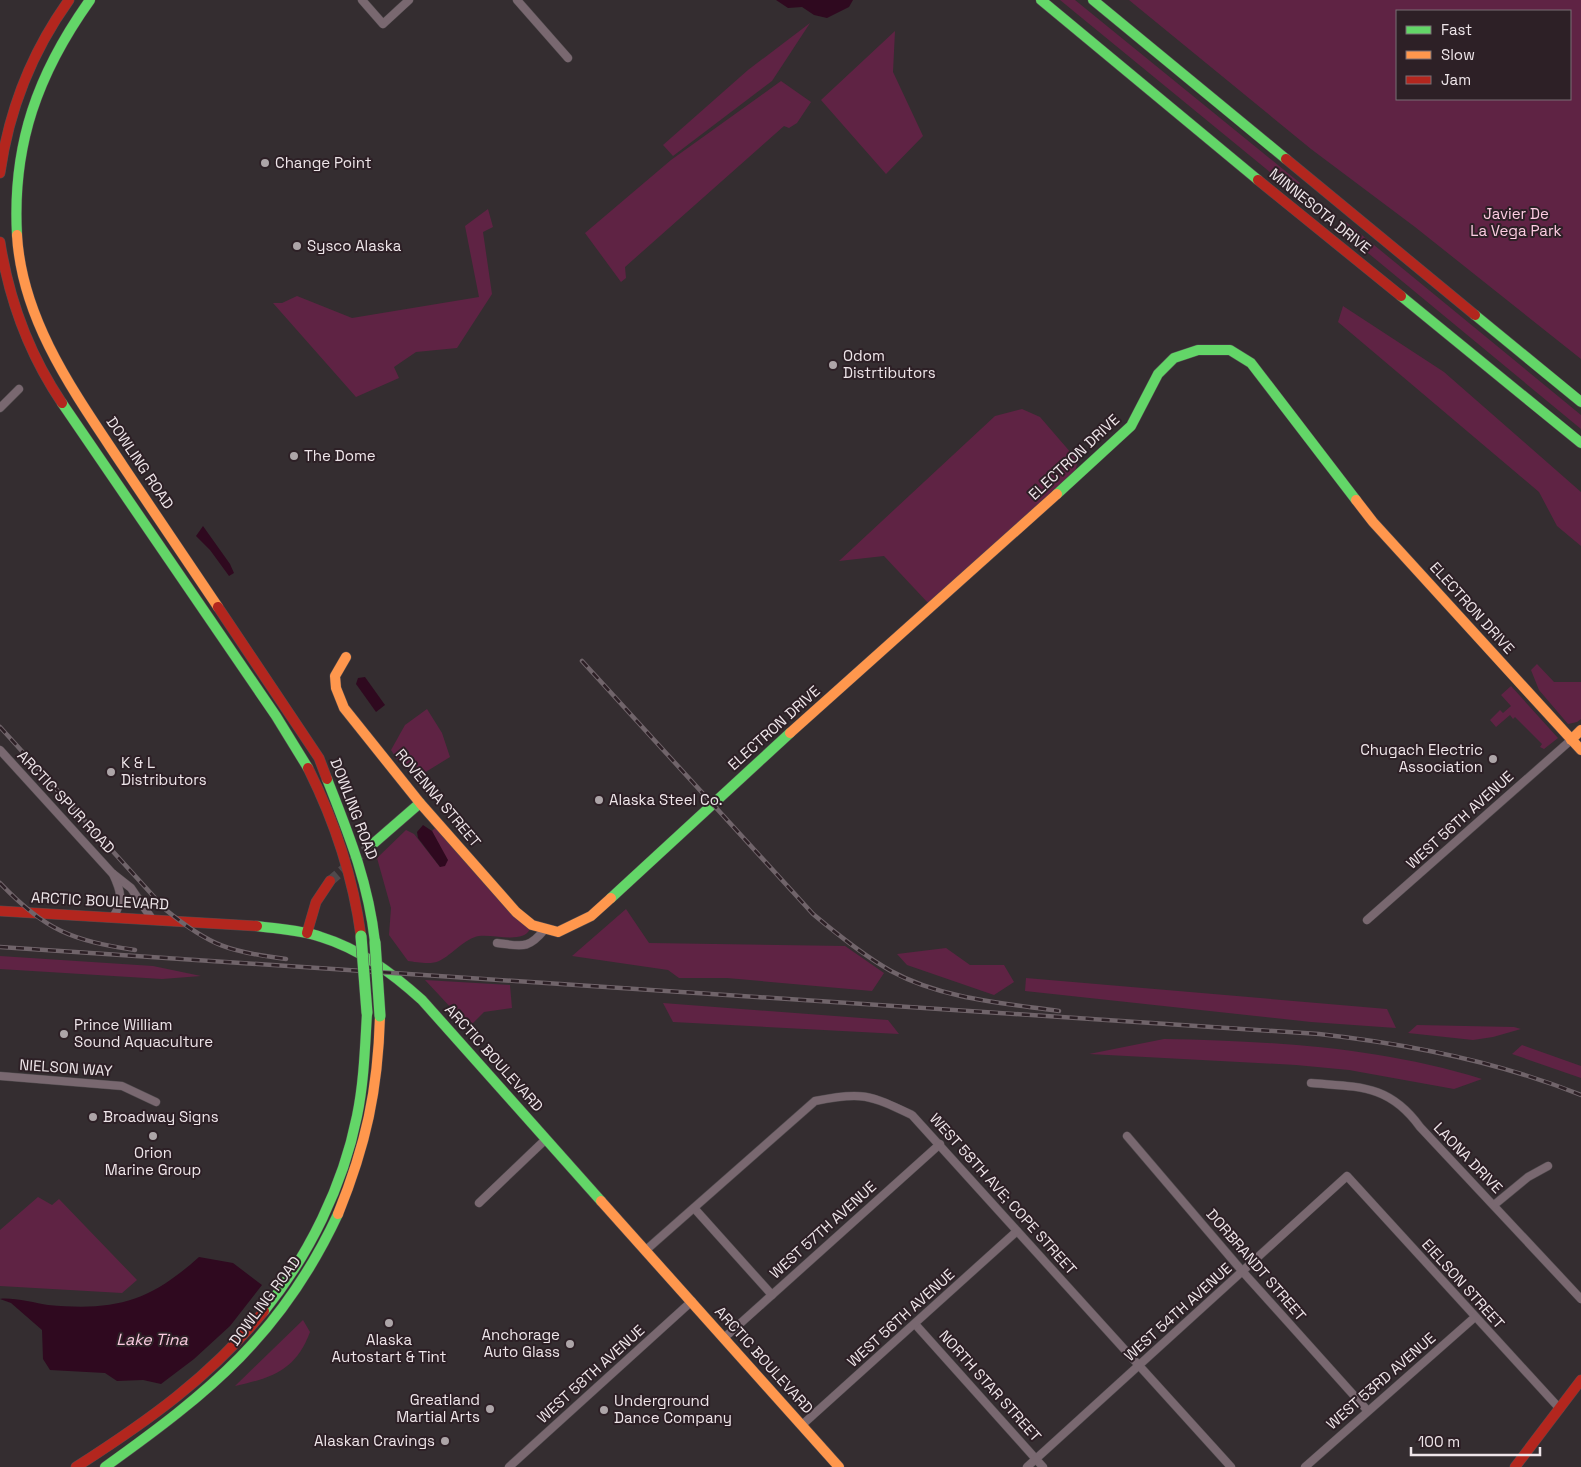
<svg xmlns="http://www.w3.org/2000/svg" width="1581" height="1467" font-family="'Space Grotesk',sans-serif">
<style>
.green{fill:#5f2344;fill-rule:evenodd}
.water{fill:#2f091f}
.lines{fill:none;stroke-linecap:round;stroke-linejoin:round}
.secondary-tunnel{stroke:#50494c;stroke-width:10;stroke-dasharray:10 5;stroke-linecap:butt}
.street-casing{stroke:#514b4e;stroke-width:9}
.fast-casing{stroke:#514b4e;stroke-width:11}
.slow-casing{stroke:#514b4e;stroke-width:11}
.jam-casing{stroke:#514b4e;stroke-width:11}
.street{stroke:#796870;stroke-width:8}
.fast{stroke:#63d668;stroke-width:10}
.slow{stroke:#ff974d;stroke-width:10}
.jam{stroke:#b3261e;stroke-width:10}
.rail-casing{stroke:#70646a;stroke-width:4.5}
.rail{stroke:#2d2026;stroke-width:2.5;stroke-dasharray:8;stroke-linecap:butt}
.fast-bridge-casing{stroke:#514b4e;stroke-width:12;stroke-linecap:butt}
.fast-bridge{stroke:#63d668;stroke-width:11}
.poi-dot{fill:#ada5a8;stroke:#2d2026;stroke-width:2}
.labels{text-anchor:middle;stroke-width:4;stroke-linejoin:round;paint-order:stroke}
.poi-label{font-size:15px;fill:#eee5e9;stroke:#2d2026;text-anchor:start}
.street-label{font-size:15px;fill:#eee5e9;stroke:#2d2026}
.park-label{font-size:15px;fill:#fccce1;stroke:#2d2026}
.water-label{font-size:16px;font-style:italic;fill:#f9c9de;stroke:#2d2026}
</style>
<rect width="100%" height="100%" fill="#342d30"/>
<!-- green -->
<g class="green">
<path d="M1060,0H1075L1300,183L1293,191Z"/>
<path d="M1129,0H1581V359L1415,227L1311,149ZM1397,11H1570V99H1397Z"/>
<path d="M810,23L772,81L673,156L663,145L748,70Z"/>
<path d="M895,31L893,72L923,136L886,174L821,100Z"/>
<path d="M781,81L811,102L797,123L789,128L784,126L625,267L626,278L621,282L585,233L671,160Z"/>
<path d="M488,209L493,227L483,232L492,294L457,348L416,352L394,367L399,378L356,397L273,303H282L297,296L352,318L479,297L465,226Z"/>
<path d="M1346,222L1581,415V429L1339,229Z"/>
<path d="M1343,306L1444,372L1581,492V546L1557,526L1539,492L1338,322Z"/>
<path d="M1022,409L1040,417L1078,461L1074,475L929,604L884,556L839,561L995,416Z"/>
<path d="M1537,664L1554,682H1581V719L1577,722L1568,724L1539,690L1531,670Z"/>
<path d="M1511,686L1558,738L1544,749L1540,747L1542,744L1515,717L1513,719L1510,715L1496,727L1490,720L1500,710L1503,713L1511,706L1501,695Z"/>
<path d="M427,709L442,733L450,757L424,773L398,761L391,750L405,725Z"/>
<path d="M436,827L512,915L530,929C523,944 494,934 479,936C465,938 452,955 439,961C431,965 416,962 408,961L389,935L391,908L377,858L406,830L414,834L440,867L447,860L432,831Z"/>
<path d="M626,909L649,943L845,946L884,973L872,991L727,978H679L668,970L572,956Z"/>
<path d="M946,948L970,965H1004L1014,982L994,995L907,965L897,954Z"/>
<path d="M0,956L153,966L201,976L162,979L0,969Z"/>
<path d="M1026,978L1387,1009L1396,1028L1311,1022L1025,991Z"/>
<path d="M425,980L510,985L512,1008L484,1012L469,1027Z"/>
<path d="M663,1003L888,1020L899,1034L673,1022Z"/>
<path d="M1417,1025L1514,1027L1521,1029L1493,1037L1473,1040L1408,1033Z"/>
<path d="M1164,1039C1271,1041 1379,1047 1482,1079L1454,1089L1349,1070L1296,1065L1089,1054Z"/>
<path d="M1522,1045L1581,1066V1078L1512,1054Z"/>
<path d="M38,1197L52,1205L59,1199L137,1280L122,1293L0,1286V1230Z"/>
<path d="M303,1320L310,1332C296,1370 272,1378 235,1386Z"/>
</g>
<!-- water -->
<g class="water">
<path d="M776,0H853L849,7L827,18L814,15L802,7L788,8Z"/>
<path d="M203,526L230,564L234,573L229,576L210,550L196,536Z"/>
<path d="M365,677L385,705L376,712L356,684L358,678Z"/>
<path d="M423,825L432,831L448,860L445,866L440,867L418,838L417,832Z"/>
<path d="M199,1257L233,1263L262,1285L230,1326L194,1359L161,1384L143,1380L117,1381L105,1373L50,1370L43,1359L42,1330L11,1303L0,1299C11,1297 35,1303 48,1305C115,1311 149,1302 199,1257Z"/>
</g>
<g class="lines">
<!-- secondary-tunnel -->
<path class="secondary-tunnel" d="M330,881L374,843"/>
<!-- street casing -->
<g class="street-casing">
<g id="street">
<path d="M362,0L383,24L409,0"/>
<path d="M517,0L568,58"/>
<path d="M0,408L19,389"/>
<path d="M0,750L112,873L131,888L152,919"/>
<path d="M113,874C121,891 124,901 113,917"/>
<path d="M1367,920L1571,740"/>
<path d="M497,943C522,946 528,950 545,929"/>
<path d="M0,1076L122,1086L156,1102"/>
<path d="M1311,1083C1358,1087 1389,1084 1420,1127L1581,1299"/>
<path d="M1127,1136L1243,1272L1367,1410"/>
<path d="M479,1203L546,1139"/>
<path d="M1494,1205L1528,1177L1548,1166"/>
<path d="M694,1208L772,1295"/>
<path d="M646,1250L815,1101C862,1091 870,1095 912,1115L1231,1467"/>
<path d="M915,1324L1043,1467"/>
<path d="M724,1338L940,1144"/>
<path d="M802,1425L1017,1231"/>
<path d="M509,1467L692,1301"/>
<path d="M1027,1467L1347,1176L1560,1409"/>
<path d="M1305,1467L1475,1317"/>
</g>
</g>
<!-- fast casing -->
<g class="fast-casing">
<g id="fast">
<path d="M1041,0L1258,180"/>
<path d="M1093,0L1286,159"/>
<path d="M17,235C12,144 38,73 90,0"/>
<path d="M1401,296L1581,443"/>
<path d="M1475,315L1581,402"/>
<path d="M62,403L276,716L308,768"/>
<path d="M1057,494L1131,426L1158,374L1174,358L1198,350H1230L1251,363L1356,500"/>
<path d="M327,779C349,835 368,881 375,942"/>
<path d="M374,843L420,803"/>
<path d="M611,898L790,733"/>
<path d="M257,926C278,929 301,930 321,937C360,949 392,973 422,1000L601,1201"/>
<path d="M264,1311C309,1255 343,1186 357,1116C364,1082 365,1047 367,1013"/>
<path d="M105,1467C210,1392 282,1334 338,1214"/>
</g>
</g>
<!-- slow casing -->
<g class="slow-casing">
<g id="slow">
<path d="M17,235C22,322 76,395 123,466C155,513 186,560 218,607"/>
<path d="M1356,500L1373,522L1581,750"/>
<path d="M346,657L335,676L336,688L344,708L420,803L516,912L532,925L558,932L591,916L611,898"/>
<path d="M790,733L1057,494"/>
<path d="M1571,740L1581,730"/>
<path d="M601,1201L839,1467"/>
<path d="M338,1214C366,1145 378,1090 380,1016"/>
</g>
</g>
<!-- jam casing -->
<g class="jam-casing">
<g id="jam">
<path d="M1286,159L1475,315"/>
<path d="M0,173C9,109 31,53 69,0"/>
<path d="M1258,180L1401,296"/>
<path d="M0,242C9,300 29,354 62,403"/>
<path d="M218,607L319,758L327,779"/>
<path d="M308,768C335,822 353,876 361,936"/>
<path d="M0,911L257,926"/>
<path d="M307,933L316,902L330,881"/>
<path d="M76,1467C148,1421 210,1377 264,1311"/>
<path d="M1515,1467L1581,1380"/>
</g>
</g>
<!-- street -->
<use href="#street" class="street"/>
<!-- fast -->
<use href="#fast" class="fast"/>
<!-- slow -->
<use href="#slow" class="slow"/>
<!-- jam -->
<use href="#jam" class="jam"/>
<!-- rail casing -->
<g class="rail-casing">
<g id="rail">
<path d="M582,661L813,914C838,935 863,955 891,971C942,999 1003,1003 1059,1011"/>
<path d="M0,727L166,910C210,946 230,952 286,959"/>
<path d="M0,883C46,931 71,940 135,950"/>
<path d="M0,947L1319,1034C1408,1044 1497,1061 1581,1095"/>
</g>
</g>
<!-- rail -->
<use href="#rail" class="rail"/>
<!-- fast-bridge casing -->
<g class="fast-bridge-casing">
<g id="fast-bridge">
<path d="M361,936L367,1013"/>
<path d="M375,942L380,1016"/>
</g>
</g>
<!-- fast-bridge -->
<use href="#fast-bridge" class="fast-bridge"/>
</g>
<!-- markers -->
<g class="poi-dot">
<circle cx="265" cy="163" r="5"/>
<circle cx="297" cy="246" r="5"/>
<circle cx="833" cy="365" r="5"/>
<circle cx="294" cy="456" r="5"/>
<circle cx="1493" cy="759" r="5"/>
<circle cx="111" cy="772" r="5"/>
<circle cx="599" cy="800" r="5"/>
<circle cx="64" cy="1034" r="5"/>
<circle cx="93" cy="1117" r="5"/>
<circle cx="153" cy="1136" r="5"/>
<circle cx="389" cy="1323" r="5"/>
<circle cx="570" cy="1344" r="5"/>
<circle cx="490" cy="1409" r="5"/>
<circle cx="604" cy="1410" r="5"/>
<circle cx="445" cy="1441" r="5"/>
</g>
<g class="labels">
<!-- poi labels -->
<g class="poi-label">
<text x="275" y="168">Change Point</text>
<text x="307" y="251">Sysco Alaska</text>
<text x="843" y="361">Odom<tspan x="843" dy="17">Distrtibutors</tspan></text>
<text x="304" y="461">The Dome</text>
<text x="1483" y="755" text-anchor="end">Chugach Electric<tspan x="1483" dy="17">Association</tspan></text>
<text x="121" y="768">K &amp; L<tspan x="121" dy="17">Distributors</tspan></text>
<text x="609" y="805">Alaska Steel Co.</text>
<text x="74" y="1030">Prince William<tspan x="74" dy="17">Sound Aquaculture</tspan></text>
<text x="103" y="1122">Broadway Signs</text>
<text x="153" y="1158" text-anchor="middle">Orion<tspan x="153" dy="17">Marine Group</tspan></text>
<text x="560" y="1340" text-anchor="end">Anchorage<tspan x="560" dy="17">Auto Glass</tspan></text>
<text x="389" y="1345" text-anchor="middle">Alaska<tspan x="389" dy="17">Autostart &amp; Tint</tspan></text>
<text x="480" y="1405" text-anchor="end">Greatland<tspan x="480" dy="17">Martial Arts</tspan></text>
<text x="614" y="1406">Underground<tspan x="614" dy="17">Dance Company</tspan></text>
<text x="435" y="1446" text-anchor="end">Alaskan Cravings</text>
</g>
<!-- street labels -->
<g class="street-label">
<text transform="translate(1320 211) rotate(39)" y="5">MINNESOTA DRIVE</text>
<text transform="translate(1074 457) rotate(-43)" y="5">ELECTRON DRIVE</text>
<text transform="translate(140 463) rotate(56)" y="5">DOWLING ROAD</text>
<text transform="translate(1472 608) rotate(48)" y="5">ELECTRON DRIVE</text>
<text transform="translate(774 728) rotate(-42)" y="5">ELECTRON DRIVE</text>
<text transform="translate(438 798) rotate(50)" y="5">ROVENNA STREET</text>
<text transform="translate(66 802) rotate(47)" y="5">ARCTIC SPUR ROAD</text>
<text transform="translate(354 809) rotate(69)" y="5">DOWLING ROAD</text>
<text transform="translate(1460 820) rotate(-42)" y="5">WEST 56TH AVENUE</text>
<text transform="translate(100 901) rotate(3)" y="5">ARCTIC BOULEVARD</text>
<text transform="translate(494 1058) rotate(48)" y="5">ARCTIC BOULEVARD</text>
<text transform="translate(66 1068) rotate(4)" y="5">NIELSON WAY</text>
<text transform="translate(1468 1158) rotate(46)" y="5">LAONA DRIVE</text>
<text transform="translate(1003 1194) rotate(48)" y="5">WEST 58TH AVE; COPE STREET</text>
<text transform="translate(823 1230) rotate(-42)" y="5">WEST 57TH AVENUE</text>
<text transform="translate(1256 1265) rotate(49)" y="5">DORBRANDT STREET</text>
<text transform="translate(1463 1284) rotate(48)" y="5">EIELSON STREET</text>
<text transform="translate(265 1301) rotate(-53)" y="5">DOWLING ROAD</text>
<text transform="translate(1178 1312) rotate(-42)" y="5">WEST 54TH AVENUE</text>
<text transform="translate(901 1318) rotate(-42)" y="5">WEST 56TH AVENUE</text>
<text transform="translate(764 1360) rotate(48)" y="5">ARCTIC BOULEVARD</text>
<text transform="translate(591 1374) rotate(-42)" y="5">WEST 58TH AVENUE</text>
<text transform="translate(1381 1381) rotate(-41)" y="5">WEST 53RD AVENUE</text>
<text transform="translate(990 1386) rotate(48)" y="5">NORTH STAR STREET</text>
</g>
<!-- park labels -->
<g class="park-label">
<text x="1516" y="219">Javier De<tspan x="1516" dy="17">La Vega Park</tspan></text>
</g>
<!-- water labels -->
<g class="water-label">
<text x="152" y="1345">Lake Tina</text>
</g>
</g>
<!-- legend -->
<rect x="1396" y="10" width="175" height="90" fill="#2d2026" stroke="#7a6f74"/>
<rect x="1406" y="26" width="25" height="8" fill="#63d668" stroke="#7a6f74"/>
<text x="1441" y="35" font-size="15" fill="#eee5e9">Fast</text>
<rect x="1406" y="51" width="25" height="8" fill="#ff974d" stroke="#7a6f74"/>
<text x="1441" y="60" font-size="15" fill="#eee5e9">Slow</text>
<rect x="1406" y="76" width="25" height="8" fill="#b3261e" stroke="#7a6f74"/>
<text x="1441" y="85" font-size="15" fill="#eee5e9">Jam</text>
<!-- scale -->
<path d="M1411 1447v8h129v-8" fill="none" stroke="#eee5e9" stroke-width="2.5"/>
<text x="1418" y="1447" font-size="15" fill="#eee5e9" stroke="#2d2026" stroke-width="4" paint-order="stroke">100 m</text>
</svg>
